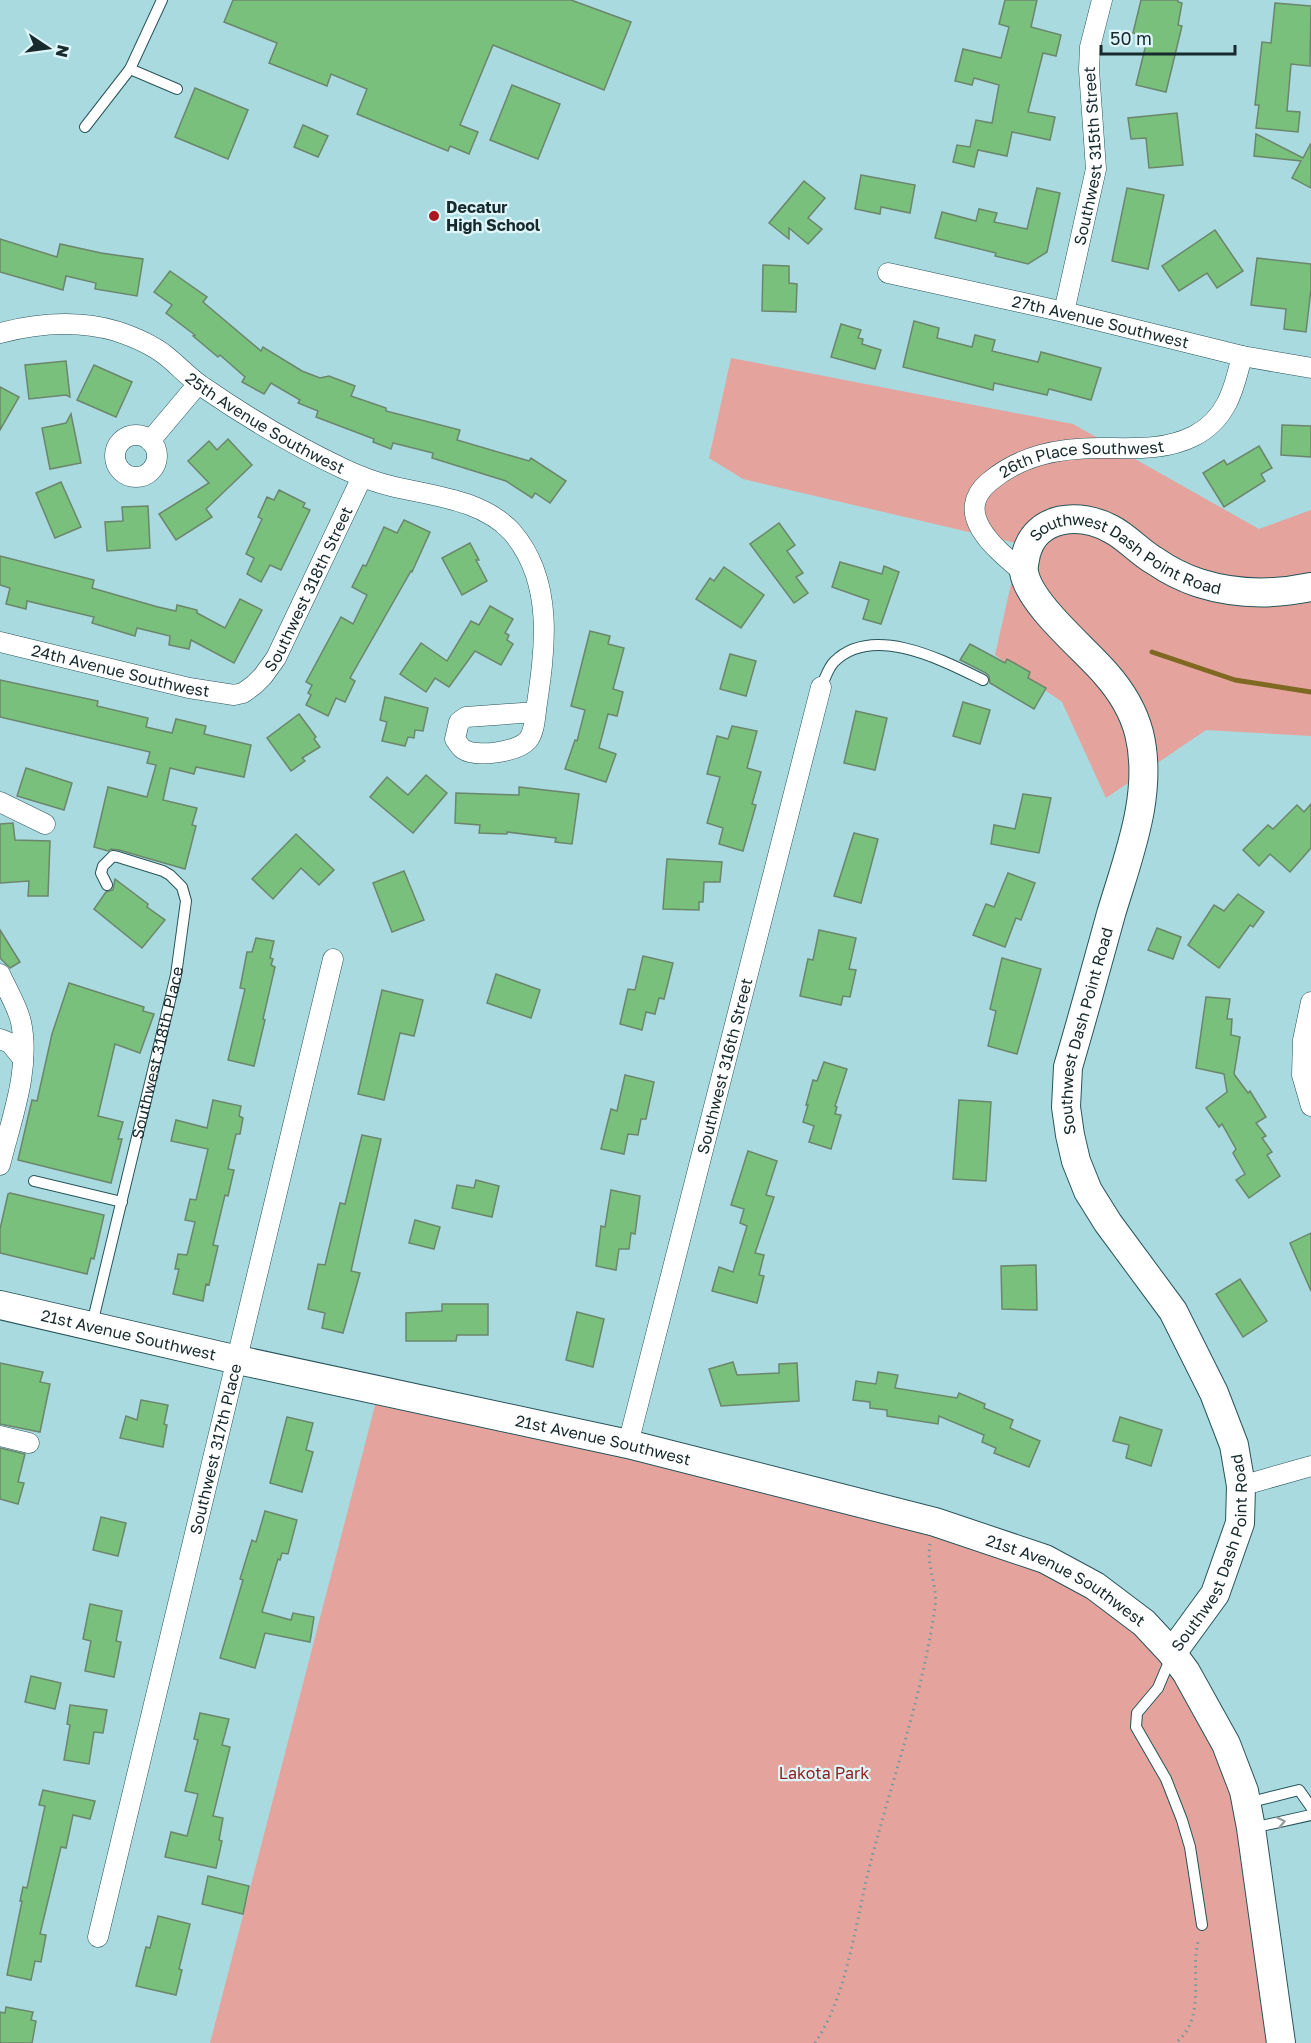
<svg xmlns="http://www.w3.org/2000/svg" width="1311" height="2043" font-family="'Golos Text',sans-serif">
<style>
.green{fill:#e4a39c}
.lines{fill:none;stroke-linecap:round;stroke-linejoin:round}
.stream{stroke:#7f6922;stroke-width:5}
.building{fill:#78c07c;stroke:#6b866b;stroke-width:1.5}
.lane-casing{stroke:#27555a;stroke-width:12}
.street-casing{stroke:#27555a;stroke-width:21}
.secondary-casing{stroke:#27555a;stroke-width:30}
.path{stroke:#73999e;stroke-width:3;stroke-dasharray:1.5 4.5;stroke-linecap:butt}
.lane{stroke:#fff;stroke-width:10}
.street{stroke:#fff;stroke-width:20}
.secondary{stroke:#fff;stroke-width:28}
.oneway{stroke:#979fa0}
.poi-dot{fill:#ac1820;stroke:#def6f9;stroke-width:2}
.labels{text-anchor:middle;stroke-width:4.5;stroke-linejoin:round;paint-order:stroke}
.street-label{font-size:16px;fill:#172a2d;stroke:#def6f9}
.poi-label{font-size:16px;font-weight:bold;fill:#172a2d;stroke:#def6f9;text-anchor:start}
.park-label{font-size:16px;fill:#932021;stroke:#def6f9}
</style>
<rect width="100%" height="100%" fill="#a9dae0"/>
<!-- green -->
<g class="green">
<path d="M731,358L1073,424L1259,529L1311,510V736L1206,730L1106,798L1062,702L995,655L1020,544L743,479L709,458Z"/>
<path d="M379,1390L961,1530L1144,1623L1226,1744L1281,2043H210Z"/>
</g>
<g class="lines">
<!-- stream -->
<path class="stream" d="M1152,652L1235,680L1311,692"/>
</g>
<!-- building -->
<g class="building">
<path d="M233,0H571L631,22L604,90L493,45L460,125L478,132L469,154L450,146L448,151L357,114L367,89L331,74L327,86L269,63L277,43L224,22Z"/>
<path d="M1005,0H1037L1031,27L1061,35L1056,56L1043,53L1028,112L1055,117L1050,140L1012,132L1007,156L978,150L974,167L953,162L957,145L970,147L976,120L992,123L999,85L974,78L972,85L955,81L963,49L1001,58L1009,27L999,24Z"/>
<path d="M1141,0H1178V2L1182,3L1178,25L1182,26L1166,92L1136,85L1148,36L1133,33Z"/>
<path d="M1275,3L1311,6L1310,66L1291,64L1287,111L1300,112L1298,132L1256,128L1259,105H1255L1262,42L1271,43Z"/>
<path d="M512,85L560,104L538,159L490,140Z"/>
<path d="M195,88L248,110L228,159L175,137Z"/>
<path d="M1177,113L1183,165L1149,168L1146,138L1131,139L1128,118Z"/>
<path d="M303,125L328,136L318,157L294,147Z"/>
<path d="M1256,134L1303,158L1311,143V188L1292,178L1301,161L1254,156Z"/>
<path d="M861,175L915,185L910,213L881,207L880,214L855,209Z"/>
<path d="M804,181L825,198L808,218L822,229L808,244L789,228V239L769,223Z"/>
<path d="M1037,188L1060,193L1047,252L1028,264L995,256L996,253L935,238L942,212L976,221L979,209L997,213L994,222L1027,229Z"/>
<path d="M1127,188L1164,195L1148,269L1112,261Z"/>
<path d="M1215,230L1243,271L1217,288L1207,273L1179,291L1162,266Z"/>
<path d="M0,239L57,257L60,244L101,253L143,259L137,296L95,289L96,283L66,276L63,290L0,272Z"/>
<path d="M1257,258L1311,264V289L1306,332L1284,329L1286,309L1251,305Z"/>
<path d="M763,265L789,266V283L797,284L796,312L762,311Z"/>
<path d="M170,271L207,297L203,302L261,351L263,347L302,371L320,378L329,376L355,386L351,396L386,408V411L460,430L457,440L529,461L531,458L566,481L550,503L535,493L532,498L506,481L432,458L433,453L393,443L391,449L373,442L374,439L316,417L318,411L298,403L300,400L271,383L264,394L242,382L245,377L220,355L218,357L193,336L195,335L166,313L172,305L154,292Z"/>
<path d="M914,321L939,328L937,338L972,347L975,335L995,340L992,351L1038,362L1041,352L1101,368L1091,400L1049,389L1047,395L994,383L993,390L903,367Z"/>
<path d="M841,324L861,330L858,338L863,339L862,344L881,350L875,369L831,357Z"/>
<path d="M66,361L70,397L66,395L29,399L25,365Z"/>
<path d="M94,365L132,382L116,417L77,400Z"/>
<path d="M0,387L19,397L0,430Z"/>
<path d="M71,414L81,463L50,469L42,428L66,423Z"/>
<path d="M1282,425L1311,426V457L1281,455Z"/>
<path d="M228,439L252,465L206,509L212,517L176,540L159,514L209,483L188,461L209,441L217,450Z"/>
<path d="M1259,446L1272,468L1261,474L1265,481L1224,507L1203,473L1224,460L1227,465Z"/>
<path d="M61,482L81,527L55,538L36,493Z"/>
<path d="M279,490L305,503L303,507L310,510L281,570L270,565L261,582L247,574L254,558L246,554L262,519L258,517L267,497L274,500Z"/>
<path d="M148,506L150,548L107,551L105,522L123,521L122,507Z"/>
<path d="M404,520L430,532L412,572L411,571L350,678L355,681L345,702L336,698L328,716L306,705L311,695L308,693L312,685L306,682L341,617L353,624L367,595L352,587L363,565L366,566L384,527L397,533Z"/>
<path d="M779,523L795,545L787,551L803,573L796,577L808,593L794,603L750,544Z"/>
<path d="M470,543L479,560H476L487,581L462,595L442,558Z"/>
<path d="M0,556L94,580L92,588L158,607L176,611L177,605L197,610V613L225,628L240,599L262,610L234,663L191,640L189,649L169,645L170,636L137,628L135,636L92,623L94,617L27,601L26,609L6,604L10,588L0,585Z"/>
<path d="M840,562L882,574L884,566L899,572L881,624L863,619L869,600L832,587Z"/>
<path d="M724,567L764,595L741,628L696,599L710,578L714,581Z"/>
<path d="M490,606L513,619L505,633L509,635L507,640L513,644L501,665L475,651L449,687L435,678L426,692L400,674L421,643L447,661L471,621L479,625Z"/>
<path d="M590,631L610,636L608,644L624,648L613,689L623,692L617,716L608,714L599,748L616,754L606,782L565,769L575,740L577,741L585,710L571,706Z"/>
<path d="M970,644L1005,663L1007,659L1030,672L1028,678L1046,688L1034,709L990,683L989,676L986,673L960,660Z"/>
<path d="M730,654L756,661L746,696L720,689Z"/>
<path d="M0,680L98,701L97,706L148,718L146,727L172,733L176,719L206,726L204,734L251,745L244,777L196,767L194,774L170,768L163,800L197,808L192,825L196,826L185,869L119,850L111,849L108,851L94,847L108,787L147,797L156,765L147,763L150,752L0,717Z"/>
<path d="M385,697L428,708L423,731L415,730L414,738L408,737L405,746L382,741L387,722L380,720Z"/>
<path d="M963,702L990,710L980,744L953,736Z"/>
<path d="M856,711L887,718L875,770L844,763Z"/>
<path d="M299,714L316,737L314,739L320,747L302,758L305,761L291,771L267,738Z"/>
<path d="M732,726L757,731L747,768L761,772L752,804L756,805L743,851L719,844L723,828L707,823L720,777L707,774L717,736L728,739Z"/>
<path d="M26,768L72,783L64,810L17,796Z"/>
<path d="M426,775L447,793L413,833L370,797L387,777L408,795Z"/>
<path d="M519,787L579,794L572,844L555,842L556,838L507,832V834L479,833L480,825L455,823L456,793L519,795Z"/>
<path d="M1023,794L1051,798L1039,853L991,844L994,825L1015,829Z"/>
<path d="M1311,804V848L1290,872L1270,854L1259,866L1243,850L1268,825L1273,829L1297,805L1304,812Z"/>
<path d="M13,823L15,840L50,841L48,896H28L29,881L0,883V824Z"/>
<path d="M854,833L878,839L861,903L834,896Z"/>
<path d="M296,834L334,870L319,885L301,868L273,899L252,879Z"/>
<path d="M667,859L722,862L720,882H704L703,902H699V910L663,909Z"/>
<path d="M404,871L424,920L392,932L373,883Z"/>
<path d="M1008,873L1035,883L1021,920L1016,918L1005,947L973,935L986,904L994,907Z"/>
<path d="M115,879L148,904L147,907L165,920L142,948L94,909L106,892L113,890Z"/>
<path d="M1238,894L1264,912L1253,927L1250,925L1219,968L1188,945L1214,905L1224,911Z"/>
<path d="M1157,928L1181,937L1173,959L1148,950Z"/>
<path d="M0,930L20,962L10,968L0,958Z"/>
<path d="M819,930L856,938L849,969L856,970L850,997L843,996L841,1005L800,996L808,959L813,960Z"/>
<path d="M256,938L274,941L270,958L273,959L271,965L275,967L263,1019L265,1020L254,1066L228,1060L245,989L240,988L247,952H252Z"/>
<path d="M643,956L673,963L664,999L659,998L655,1014L646,1012L642,1030L620,1024L628,989L635,990Z"/>
<path d="M1002,958L1041,969L1017,1054L988,1046L996,1011L990,1009Z"/>
<path d="M496,974L540,990L531,1018L487,1003Z"/>
<path d="M69,983L144,1007L143,1011L154,1014L140,1053L115,1044L98,1116L123,1122L118,1139H122L111,1183L18,1160L32,1100L37,1101L52,1034Z"/>
<path d="M382,990L423,1000L414,1036L400,1033L384,1100L358,1094Z"/>
<path d="M1206,997L1230,999L1227,1019H1232L1231,1035L1240,1037L1234,1074L1248,1093L1250,1091L1266,1117L1256,1123L1266,1136L1262,1138L1272,1152L1267,1155L1280,1176L1249,1198L1236,1180L1245,1174L1233,1153L1236,1149L1222,1124L1219,1127L1206,1108L1227,1092L1224,1074L1196,1068Z"/>
<path d="M824,1062L847,1069L835,1106L837,1107L835,1114L841,1115L831,1149L809,1142L814,1126L803,1122L808,1105H806L813,1080L817,1081Z"/>
<path d="M625,1075L654,1082L646,1119H641L638,1135L628,1134L624,1154L601,1149L611,1109L617,1111Z"/>
<path d="M213,1100L241,1106L239,1116L243,1118L240,1134H236L228,1169L234,1170L228,1196L225,1195L213,1245L218,1246L209,1285L206,1284L203,1301L173,1294L179,1269H175L178,1254L187,1255L195,1222L185,1220L190,1199L196,1200L208,1149L171,1141L176,1120L207,1128Z"/>
<path d="M959,1100L991,1102L986,1181L953,1179Z"/>
<path d="M362,1135L381,1139L351,1271L360,1273L343,1333L322,1328L325,1313L308,1309L318,1264L325,1265L340,1203L345,1204Z"/>
<path d="M748,1151L777,1161L766,1195L774,1197L755,1253L764,1255L759,1275L764,1276L757,1303L712,1291L719,1267L733,1272L747,1226L740,1223L744,1209L731,1205Z"/>
<path d="M476,1180L499,1186L492,1217L452,1208L457,1185L474,1188Z"/>
<path d="M611,1190L640,1196L635,1234L631,1233L629,1249H619L616,1270L596,1266L601,1226L605,1227Z"/>
<path d="M10,1193L104,1215L94,1259L91,1258L87,1274L0,1253V1229L8,1194Z"/>
<path d="M415,1220L440,1227L434,1249L409,1243Z"/>
<path d="M1311,1233V1291L1290,1243Z"/>
<path d="M1036,1265L1037,1310L1002,1309L1001,1266Z"/>
<path d="M1240,1279L1267,1321L1243,1337L1216,1294Z"/>
<path d="M442,1304H488V1335H457L456,1341H406V1313L442,1311Z"/>
<path d="M577,1312L604,1319L593,1367L566,1360Z"/>
<path d="M733,1362L737,1375L779,1373V1364L797,1363L799,1401L721,1406L709,1369Z"/>
<path d="M0,1363L43,1372L40,1382L50,1384L40,1432L0,1424Z"/>
<path d="M878,1372L898,1375L895,1388L957,1398L959,1393L985,1404L984,1408L1013,1420L1010,1428L1040,1441L1029,1467L994,1453L996,1448L982,1442L984,1435L939,1416L938,1424L887,1416V1410L870,1408V1402L853,1400L856,1381L876,1384Z"/>
<path d="M141,1400L168,1405L164,1424L167,1425L163,1447L120,1438L126,1416L137,1420Z"/>
<path d="M287,1417L313,1423L306,1450L313,1452L302,1492L270,1483Z"/>
<path d="M1120,1417L1162,1430L1151,1466L1126,1458L1129,1445L1113,1441Z"/>
<path d="M0,1448L25,1454L18,1482L24,1483L18,1504L0,1499Z"/>
<path d="M265,1511L297,1520L288,1554L282,1553L280,1560L278,1559L262,1612L291,1620L293,1613L314,1617L310,1642L265,1633L255,1668L220,1658L243,1580L240,1579L252,1540L256,1542Z"/>
<path d="M101,1517L126,1523L118,1556L93,1550Z"/>
<path d="M90,1604L122,1611L116,1641L121,1642L114,1677L85,1671L91,1641L83,1639Z"/>
<path d="M31,1676L61,1683L55,1709L25,1702Z"/>
<path d="M70,1705L107,1710L103,1733L94,1732L89,1764L64,1760L70,1725L67,1724Z"/>
<path d="M200,1713L229,1719L222,1745L230,1747L213,1816L223,1818L219,1840L222,1841L216,1868L165,1857L171,1832L187,1836L198,1794L185,1791L198,1740L194,1739Z"/>
<path d="M43,1790L95,1801L90,1819L73,1815L66,1848L61,1847L40,1934L46,1935L41,1962L35,1961L31,1980L7,1975L22,1901H20L23,1887L27,1888L45,1806L39,1805Z"/>
<path d="M208,1876L249,1886L243,1914L202,1904Z"/>
<path d="M158,1916L190,1924L179,1969L182,1970L176,1995L136,1986L146,1947L150,1948Z"/>
<path d="M6,2007L33,2012L31,2020L36,2021L32,2043H0V2012L5,2013Z"/>
</g>
<g class="lines">
<!-- lane casing -->
<g class="lane-casing">
<g id="lane">
<path d="M130,69L177,89"/>
<path d="M85,127L130,69L162,0"/>
<path d="M821,687C825,679 828,668 834,662C873,623 944,661 983,680"/>
<path d="M34,1181L122,1202"/>
<path id="s1" d="M92,1324L176,975L186,901L182,887L170,875L163,871L118,857L113,856L103,866L101,873L107,885"/>
<path d="M1171,1657L1158,1688L1137,1713L1136,1727L1166,1779L1182,1820L1190,1847L1202,1925"/>
<path d="M1247,1803L1299,1790L1311,1807"/>
<path d="M1252,1828L1311,1815"/>
</g>
</g>
<!-- street casing -->
<g class="street-casing">
<g id="street">
<path id="s2" d="M888,273L1064,312L1242,356L1311,368"/>
<path id="s3" d="M1064,312L1096,169L1089,70L1090,47L1102,0"/>
<path id="s4" d="M0,333C38,323 78,320 116,331C134,337 151,344 165,355C178,365 189,378 203,387C248,418 295,446 344,469C359,476 374,482 391,486C431,496 482,499 512,532C555,582 545,650 536,710C535,719 534,733 528,740C518,752 476,758 463,749C460,747 457,742 455,739L459,722L466,717L536,712"/>
<circle cx="136" cy="456" r="21"/>
<path d="M150,441L198,384"/>
<path id="s5" d="M1024,573C1000,552 950,515 989,482C1021,455 1059,448 1100,448C1132,448 1164,451 1194,436C1227,419 1234,389 1242,356"/>
<path id="s6" d="M0,642L189,688L234,695L243,693L254,685L263,676L276,658L362,477"/>
<path d="M0,802L45,824"/>
<path d="M0,974C7,990 17,1005 21,1022C31,1069 11,1120 0,1165"/>
<path d="M1311,1002L1303,1040L1302,1075L1311,1106"/>
<path d="M0,1039L10,1043L23,1059"/>
<path d="M0,1436L29,1443"/>
<path id="s7" d="M628,1444L821,687"/>
<path d="M1241,1486L1311,1466"/>
<path id="s8" d="M98,1937L333,959"/>
</g>
</g>
<!-- secondary casing -->
<g class="secondary-casing">
<g id="secondary">
<path id="s9" d="M0,1305L238,1360L628,1444L935,1522L1045,1559L1095,1586L1144,1623L1172,1653L1186,1672L1226,1744L1244,1791L1251,1828L1281,2043"/>
<path id="s10" d="M1172,1653L1215,1594L1240,1523L1241,1486L1234,1445L1214,1393L1173,1311L1108,1223L1088,1191L1076,1161L1070,1135L1066,1107L1068,1067C1083,1016 1097,965 1111,914C1128,857 1154,793 1139,733C1133,710 1121,691 1106,674C1085,649 1029,604 1024,572C1023,567 1025,560 1026,554C1036,515 1080,512 1111,529C1127,537 1139,552 1155,561C1168,570 1184,578 1199,583C1237,595 1273,595 1311,587"/>
</g>
</g>
<!-- path -->
<g class="path">
<path d="M1178,2041C1207,2014 1189,1972 1199,1938"/>
<path d="M815,2043C849,1993 856,1916 872,1857C894,1774 923,1692 935,1607C938,1585 926,1567 930,1544"/>
</g>
<!-- lane -->
<use href="#lane" class="lane"/>
<!-- street -->
<use href="#street" class="street"/>
<!-- secondary -->
<use href="#secondary" class="secondary"/>
</g>
<!-- one-way arrows -->
<defs><path id="oneway-chevron" d="M-2-3.5L2.5 0L-2 3.5" fill="none" stroke-width="1.6" stroke-linecap="round" stroke-linejoin="round" transform="scale(1.5)"/></defs>
<use class="oneway" href="#oneway-chevron" transform="translate(1281 1822) rotate(-12)"/>
<!-- markers -->
<circle class="poi-dot" cx="434" cy="216" r="6"/>
<g class="labels">
<!-- street labels -->
<g class="street-label">
<text dy="6" stroke="none"><textPath href="#s3" startOffset="159">Southwest 315th Street</textPath></text>
<text dy="6" stroke="none"><textPath href="#s2" startOffset="218">27th Avenue Southwest</textPath></text>
<text dy="6" stroke="none"><textPath href="#s4" startOffset="294">25th Avenue Southwest</textPath></text>
<text dy="6" stroke="none"><textPath href="#s5" startOffset="213">26th Place Southwest</textPath></text>
<text dy="6" stroke="none"><textPath href="#s10" startOffset="1335">Southwest Dash Point Road</textPath></text>
<text dy="6" stroke="none"><textPath href="#s6" startOffset="374">Southwest 318th Street</textPath></text>
<text dy="6" stroke="none"><textPath href="#s6" startOffset="124">24th Avenue Southwest</textPath></text>
<text dy="6" stroke="none"><textPath href="#s10" startOffset="687">Southwest Dash Point Road</textPath></text>
<text dy="6" stroke="none"><textPath href="#s1" startOffset="279">Southwest 318th Place</textPath></text>
<text dy="6" stroke="none"><textPath href="#s7" startOffset="390">Southwest 316th Street</textPath></text>
<text dy="6" stroke="none"><textPath href="#s9" startOffset="132">21st Avenue Southwest</textPath></text>
<text dy="6" stroke="none"><textPath href="#s9" startOffset="618">21st Avenue Southwest</textPath></text>
<text dy="6" stroke="none"><textPath href="#s8" startOffset="502">Southwest 317th Place</textPath></text>
<text dy="6" stroke="none"><textPath href="#s10" startOffset="111">Southwest Dash Point Road</textPath></text>
<text dy="6" stroke="none"><textPath href="#s9" startOffset="1104">21st Avenue Southwest</textPath></text>
</g>
<!-- poi labels -->
<g class="poi-label">
<text x="446" y="213">Decatur<tspan x="446" dy="18">High School</tspan></text>
</g>
<!-- park labels -->
<g class="park-label">
<text x="824" y="1779">Lakota Park</text>
</g>
</g>
<!-- north arrow -->
<g transform="translate(48 48) rotate(103)" stroke="#def6f9" stroke-width="4.5" paint-order="stroke">
<path d="M0-4.5L10 22L0 15L-10 22Z" fill="#172a2d"/>
<text y="-9" font-size="16" font-weight="bold" text-anchor="middle" fill="#172a2d">N</text>
</g>
<!-- scale -->
<path d="M1101 45v9h134v-9" fill="none" stroke="#172a2d" stroke-width="3"/>
<text x="1110" y="45" font-size="18" fill="#172a2d" stroke="#def6f9" stroke-width="4.5" paint-order="stroke">50 m</text>
</svg>
